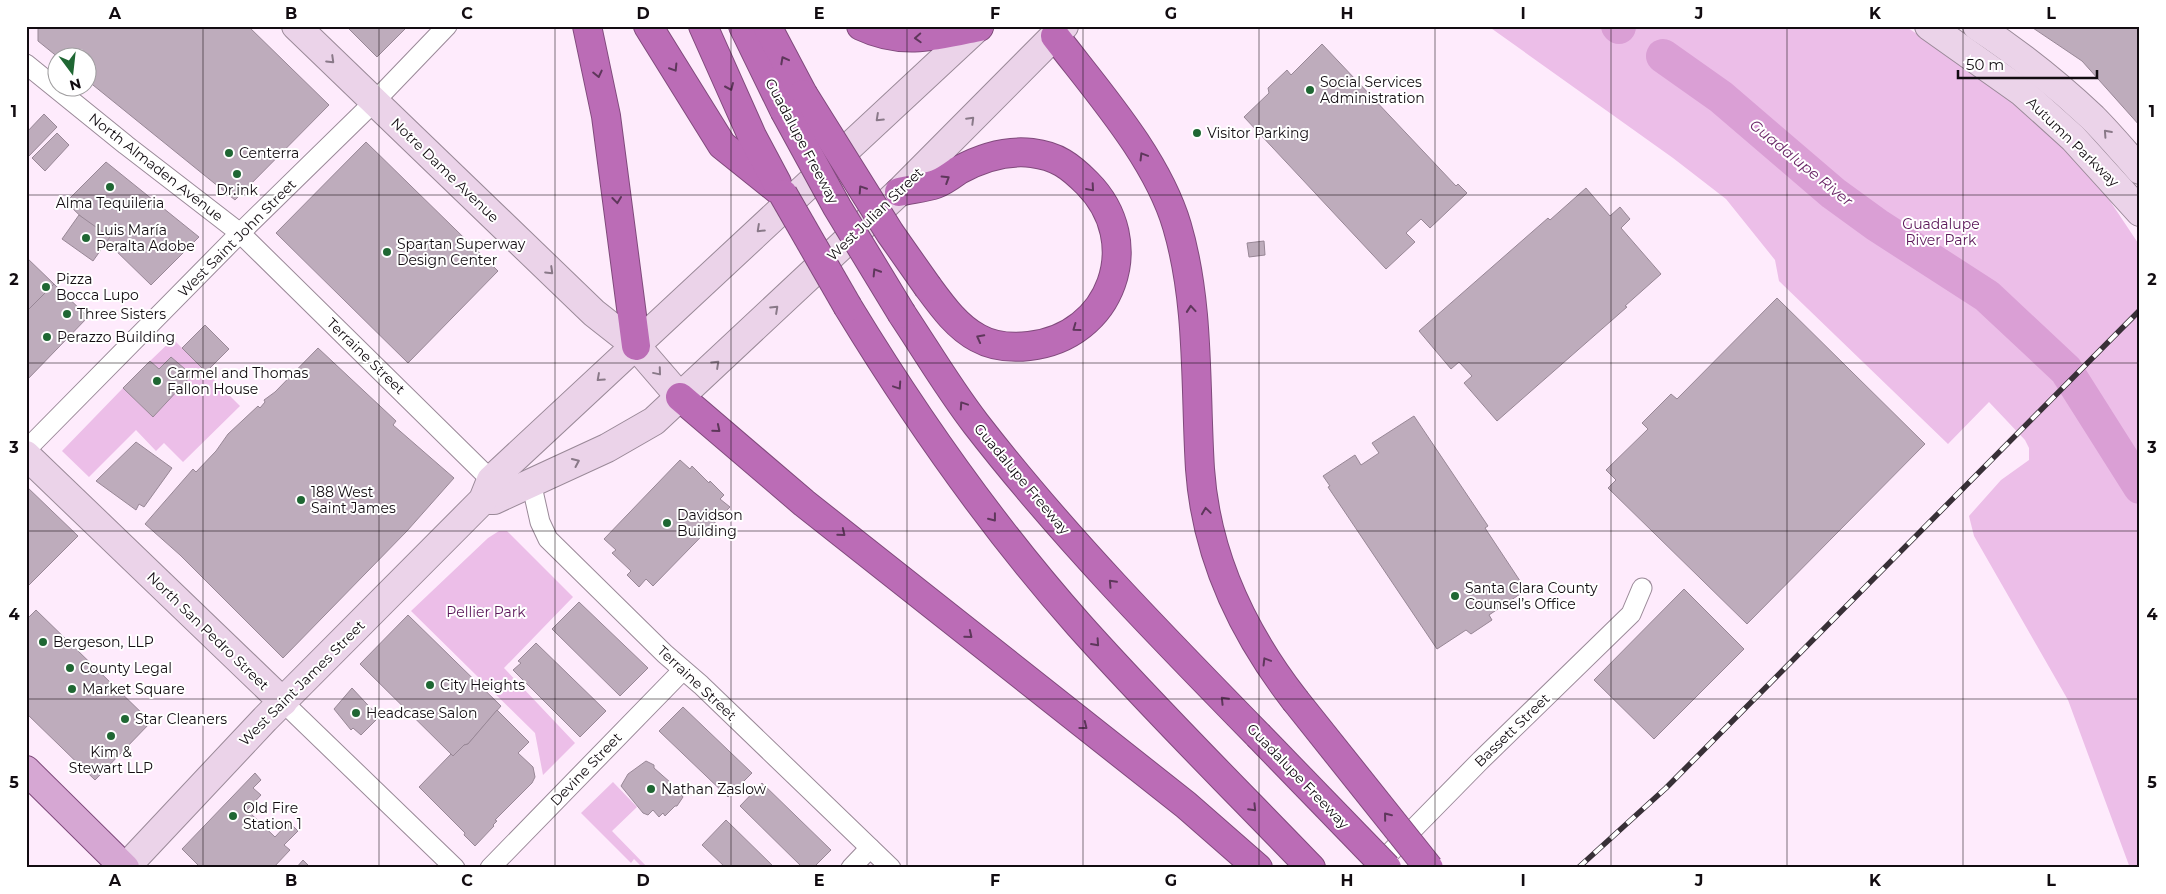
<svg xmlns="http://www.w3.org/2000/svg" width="2166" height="894" font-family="Montserrat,sans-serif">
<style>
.green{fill:#ecbee8}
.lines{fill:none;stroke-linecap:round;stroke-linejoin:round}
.river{stroke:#da9fd5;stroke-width:34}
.building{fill:#beacbc;stroke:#988796}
.street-casing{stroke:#9a8998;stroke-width:21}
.secondary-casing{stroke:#9a8998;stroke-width:30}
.primary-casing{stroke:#804a7c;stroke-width:30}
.highway-casing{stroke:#804a7c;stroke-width:30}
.street{stroke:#fff;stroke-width:19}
.secondary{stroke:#ebd3e9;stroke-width:28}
.primary{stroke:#d6a7d3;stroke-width:28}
.highway{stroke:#bb6cb6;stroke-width:28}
.rail-casing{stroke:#383037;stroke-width:5.5}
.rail{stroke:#fff;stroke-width:4;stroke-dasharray:11;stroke-linecap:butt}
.highway-bridge-casing{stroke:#804a7c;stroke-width:30;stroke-linecap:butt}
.highway-bridge{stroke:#bb6cb6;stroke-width:28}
.oneway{stroke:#5e375b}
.oneway2{stroke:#897988}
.grid{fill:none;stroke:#120c11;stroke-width:1;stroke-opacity:0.55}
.poi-dot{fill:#1f6733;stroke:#fff;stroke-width:2}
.labels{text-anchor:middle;stroke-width:4;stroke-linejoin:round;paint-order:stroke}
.poi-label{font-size:14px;fill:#120c11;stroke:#fff;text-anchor:start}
.street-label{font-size:14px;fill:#120c11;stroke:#fff}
.park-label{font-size:14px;fill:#5b1759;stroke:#fff}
.water-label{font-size:15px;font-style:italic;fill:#6b2768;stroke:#fff}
.neatline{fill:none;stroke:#120c11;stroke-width:2}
.grid-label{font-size:16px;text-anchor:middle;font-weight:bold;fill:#120c11}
</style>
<rect width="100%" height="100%" fill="#feebfc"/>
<!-- green -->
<g class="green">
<path d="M1488,26H1905L1977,74L2039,122L2098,183L2140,246V868H2130L2068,700L1974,536L1969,516L2001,480L2029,460V448L2025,440L1989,402L1948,444L1779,281L1775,260L1726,199L1673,158Z"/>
<path d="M173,339L240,406L183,462L164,443L156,451L136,430L89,477L62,451L123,388L153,417L191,375L171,357L159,369L150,361Z"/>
<path d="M499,531H507L573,597L504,668L575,743L543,775L535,733L411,611L488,538Z"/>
<path d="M613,782L637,807L612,831L648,868H643L634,859L631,863L581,813Z"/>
</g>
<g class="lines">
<!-- river -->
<g class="river">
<path d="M1618,26L1619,27"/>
<path d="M1663,56L1721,97L1833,193L1877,225L1987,296L2066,370L2140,487"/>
</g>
</g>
<!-- building -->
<g class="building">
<path d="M248,26L329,105L235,200L88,81V58H59L38,41V26Z"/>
<path d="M346,26H408L377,57Z"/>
<path d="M2030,26H2140V126L2082,61Z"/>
<path d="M1322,44L1456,186L1458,184L1467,193L1430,228L1421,219L1406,233L1415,242L1386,269L1244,117L1269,93L1268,88L1287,70L1291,75Z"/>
<path d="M44,114L57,127L28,157L26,155V133Z"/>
<path d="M57,133L69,145L45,171L32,158Z"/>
<path d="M366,142L498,271L408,363L276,233Z"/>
<path d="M106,162L199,237L151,285L66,202Z"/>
<path d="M1586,188L1610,216L1620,207L1630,219L1621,228L1661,274L1625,306L1627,307L1497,421L1464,383L1472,376L1459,362L1451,369L1419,331L1548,218L1550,220Z"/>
<path d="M79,215L110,237L93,261L62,239Z"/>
<path d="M1264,241L1265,255L1249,257L1247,243Z"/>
<path d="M26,257L54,284L26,312Z"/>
<path d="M54,284L88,317L26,381V312Z"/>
<path d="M1777,298L1925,444L1747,624L1608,488L1616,480L1606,470L1648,429L1642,423L1671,394L1677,399Z"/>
<path d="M205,325L229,349L206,372L182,348Z"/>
<path d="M318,348L396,421L393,425L454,478L407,531L283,658L180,555L145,524L193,469L196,472L216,451L228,434L258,406L260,408L265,402L264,400L275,392Z"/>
<path d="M171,357L192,375L153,417L123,388L150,361L159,369Z"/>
<path d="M1414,416L1488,526L1485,528L1526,590L1489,615L1492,620L1471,634L1466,630L1437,649L1328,487L1330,486L1323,476L1355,455L1361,465L1379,453L1372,443Z"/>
<path d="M136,442L172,468L144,507L139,504L136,510L96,481Z"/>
<path d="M680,460L690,469L692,466L709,483L710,481L724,495L720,499L730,507L653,586L646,579L639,587L627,575L631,571L612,553L616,550L604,539Z"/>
<path d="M26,486L78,536L26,588Z"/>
<path d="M1684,589L1744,649L1654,739L1594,680Z"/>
<path d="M579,602L648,668L620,696L552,629Z"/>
<path d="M36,610L151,722L95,780L26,713V620Z"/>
<path d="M408,615L501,706L468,744L464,745L453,756L360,664Z"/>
<path d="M536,643L606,711L580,737L513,670L521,663L518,661Z"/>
<path d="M352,688L379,717L361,735L353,728L351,730L334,709Z"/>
<path d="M683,707L752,773L728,797L659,731Z"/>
<path d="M497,710L529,742L518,753L533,767L535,777L532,783L495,820L497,821L493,825L494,826L475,846L464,835L465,833L419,787L451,754L453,756L464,745L468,744Z"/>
<path d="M646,761L654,765V768L671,783V785L676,787L683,797L677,806H675L665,816L663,813L659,817L653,810L648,815L643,813L621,786L628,774Z"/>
<path d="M255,773L261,780L253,788L261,795L247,810L275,837L289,822L298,831L284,845L290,850L273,868H201L182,849Z"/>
<path d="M762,783L831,850L813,868H803L740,806Z"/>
<path d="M726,820L775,868H726L702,845Z"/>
<path d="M303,860L311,868H296Z"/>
</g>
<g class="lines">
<!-- street casing -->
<g class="street-casing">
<g id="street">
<path d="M26,64L126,145L240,233L491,480"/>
<path d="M26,450L240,233L375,101L447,26"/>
<path d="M531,482L540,522L548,539L665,654L701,685L891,868"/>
<path d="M283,702L455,868"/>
<path d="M490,868L683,670"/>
<path d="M851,868L870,848"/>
<path d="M1375,868L1481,760L1631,614L1642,588"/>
</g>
</g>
<!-- secondary casing -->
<g class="secondary-casing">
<g id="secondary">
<path d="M296,26L594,313L636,346L680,397"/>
<path d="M1929,26L2022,92L2073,138L2140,212"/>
<path d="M1977,26C2018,53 2057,84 2093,118C2109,134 2124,152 2140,170"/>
<path d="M26,455L283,702"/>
<path d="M483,500H494L607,448L654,421L899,192L1064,26"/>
<path d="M125,868L265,719L483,500L491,480L979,26"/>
</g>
</g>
<!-- primary casing -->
<g class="primary-casing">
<path id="primary" d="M26,770L125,868"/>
</g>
<!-- highway casing -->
<g class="highway-casing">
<g id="highway">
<path d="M587,26L606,116L636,346"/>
<path d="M648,26L722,145L783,194"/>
<path d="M703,26L752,136L777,183"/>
<path d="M743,26L784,110"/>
<path d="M767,26L803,94"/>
<path d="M861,26C903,46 936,36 979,27"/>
<path d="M1055,36C1098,92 1157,158 1177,226C1200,304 1195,389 1200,469C1206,555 1243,633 1295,700"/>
<path d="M899,192C911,189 925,188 936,184C944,181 952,175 959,170C981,158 1006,150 1032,153C1057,156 1070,166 1087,183C1146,242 1112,337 1029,346C1011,348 994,347 978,338C957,327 942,306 928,287"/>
<path d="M848,307C915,417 993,528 1079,625C1153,708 1233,787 1311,868"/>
<path d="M902,314C926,350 949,389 976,424C1062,535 1160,635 1258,735"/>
<path d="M680,397L804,503L1186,805L1258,868"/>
</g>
</g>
<!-- street -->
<use href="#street" class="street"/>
<!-- secondary -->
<use href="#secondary" class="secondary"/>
<!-- primary -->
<use href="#primary" class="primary"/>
<!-- highway -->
<use href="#highway" class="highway"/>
<!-- rail casing -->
<g class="rail-casing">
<path id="rail" d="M1578,868L1666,788L2140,310"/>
</g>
<!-- rail -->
<use href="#rail" class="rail"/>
<!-- highway-bridge casing -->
<g class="highway-bridge-casing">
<g id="highway-bridge">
<path d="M803,94L890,233L928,287"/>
<path d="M784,110L837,207L902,314"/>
<path d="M783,194L848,307"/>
<path d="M1295,700L1429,868"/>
<path d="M1258,735L1387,868"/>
</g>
</g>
<!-- highway-bridge -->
<use href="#highway-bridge" class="highway-bridge"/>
</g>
<!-- one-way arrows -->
<defs><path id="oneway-chevron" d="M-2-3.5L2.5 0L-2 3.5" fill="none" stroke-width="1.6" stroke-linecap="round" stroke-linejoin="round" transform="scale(1.25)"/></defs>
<g class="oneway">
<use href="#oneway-chevron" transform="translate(918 38) rotate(177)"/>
<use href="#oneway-chevron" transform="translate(784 60) rotate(-118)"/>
<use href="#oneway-chevron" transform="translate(674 68) rotate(58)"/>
<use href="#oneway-chevron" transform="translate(598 74) rotate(77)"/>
<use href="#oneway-chevron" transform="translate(730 87) rotate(66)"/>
<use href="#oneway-chevron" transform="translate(1143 156) rotate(-121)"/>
<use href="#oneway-chevron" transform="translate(946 179) rotate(-32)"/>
<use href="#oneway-chevron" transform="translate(1091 188) rotate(49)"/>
<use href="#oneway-chevron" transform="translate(862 189) rotate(-123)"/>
<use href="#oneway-chevron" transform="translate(617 200) rotate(83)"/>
<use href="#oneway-chevron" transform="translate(876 272) rotate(-122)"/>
<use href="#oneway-chevron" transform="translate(1191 309) rotate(-95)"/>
<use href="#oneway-chevron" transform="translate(1076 328) rotate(144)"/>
<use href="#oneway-chevron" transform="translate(980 338) rotate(-152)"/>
<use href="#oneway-chevron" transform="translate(898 386) rotate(56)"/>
<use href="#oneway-chevron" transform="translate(963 405) rotate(-124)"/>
<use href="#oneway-chevron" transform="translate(717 429) rotate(40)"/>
<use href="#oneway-chevron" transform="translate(1206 511) rotate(-98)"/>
<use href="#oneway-chevron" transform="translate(993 518) rotate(52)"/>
<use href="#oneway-chevron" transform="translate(842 533) rotate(39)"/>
<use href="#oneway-chevron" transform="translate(1112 583) rotate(-133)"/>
<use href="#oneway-chevron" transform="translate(969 635) rotate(39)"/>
<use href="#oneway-chevron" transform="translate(1096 643) rotate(48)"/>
<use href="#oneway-chevron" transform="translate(1266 661) rotate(-121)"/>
<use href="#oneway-chevron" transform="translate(1224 700) rotate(-134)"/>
<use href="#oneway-chevron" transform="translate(1084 726) rotate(38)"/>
<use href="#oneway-chevron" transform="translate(1253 808) rotate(46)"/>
<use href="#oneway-chevron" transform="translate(1387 816) rotate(-129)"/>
</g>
<g class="oneway2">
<use href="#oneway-chevron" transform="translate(331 60) rotate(44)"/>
<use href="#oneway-chevron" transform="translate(879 118) rotate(137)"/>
<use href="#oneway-chevron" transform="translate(971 120) rotate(-45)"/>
<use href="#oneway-chevron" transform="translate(2107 133) rotate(-132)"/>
<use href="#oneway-chevron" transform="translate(760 229) rotate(137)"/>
<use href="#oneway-chevron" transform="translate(550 271) rotate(44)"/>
<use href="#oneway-chevron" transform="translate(775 309) rotate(-43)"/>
<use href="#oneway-chevron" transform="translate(716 364) rotate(-43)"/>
<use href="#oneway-chevron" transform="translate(658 372) rotate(50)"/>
<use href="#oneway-chevron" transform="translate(600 378) rotate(138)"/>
<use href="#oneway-chevron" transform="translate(576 462) rotate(-24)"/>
</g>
<!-- grid -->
<path class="grid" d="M203,26V868M379,26V868M555,26V868M731,26V868M907,26V868M1083,26V868M1259,26V868M1435,26V868M1611,26V868M1787,26V868M1963,26V868M26,195H2140M26,363H2140M26,531H2140M26,699H2140"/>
<!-- markers -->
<g class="poi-dot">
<circle cx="1310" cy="90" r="5"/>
<circle cx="1197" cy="133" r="5"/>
<circle cx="229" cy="153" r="5"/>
<circle cx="237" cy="174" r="5"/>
<circle cx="110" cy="187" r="5"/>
<circle cx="86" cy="238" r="5"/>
<circle cx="387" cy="252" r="5"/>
<circle cx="46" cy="287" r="5"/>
<circle cx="67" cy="314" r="5"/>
<circle cx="47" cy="337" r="5"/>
<circle cx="157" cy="381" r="5"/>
<circle cx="301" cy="500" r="5"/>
<circle cx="667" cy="523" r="5"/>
<circle cx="1455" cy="596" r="5"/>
<circle cx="43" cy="642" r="5"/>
<circle cx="70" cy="668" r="5"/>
<circle cx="430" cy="685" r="5"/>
<circle cx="72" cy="689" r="5"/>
<circle cx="356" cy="713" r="5"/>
<circle cx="125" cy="719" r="5"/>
<circle cx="111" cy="736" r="5"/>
<circle cx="651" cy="789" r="5"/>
<circle cx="233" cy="816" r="5"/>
</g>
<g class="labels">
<!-- poi labels -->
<g class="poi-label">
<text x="1320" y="87">Social Services<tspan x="1320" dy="16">Administration</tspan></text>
<text x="1207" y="138">Visitor Parking</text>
<text x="239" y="158">Centerra</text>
<text x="237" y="195" text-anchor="middle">Dr.ink</text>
<text x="110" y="208" text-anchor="middle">Alma Tequileria</text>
<text x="96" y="235">Luis María<tspan x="96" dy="16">Peralta Adobe</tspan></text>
<text x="397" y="249">Spartan Superway<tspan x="397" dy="16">Design Center</tspan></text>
<text x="56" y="284">Pizza<tspan x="56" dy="16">Bocca Lupo</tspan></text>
<text x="77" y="319">Three Sisters</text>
<text x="57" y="342">Perazzo Building</text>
<text x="167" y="378">Carmel and Thomas<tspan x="167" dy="16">Fallon House</tspan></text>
<text x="311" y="497">188 West<tspan x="311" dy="16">Saint James</tspan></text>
<text x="677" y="520">Davidson<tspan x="677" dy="16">Building</tspan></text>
<text x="1465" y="593">Santa Clara County<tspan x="1465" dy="16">Counsel’s Office</tspan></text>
<text x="53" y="647">Bergeson, LLP</text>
<text x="80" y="673">County Legal</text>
<text x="440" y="690">City Heights</text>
<text x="82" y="694">Market Square</text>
<text x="366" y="718">Headcase Salon</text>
<text x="135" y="724">Star Cleaners</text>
<text x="111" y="757" text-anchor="middle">Kim &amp;<tspan x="111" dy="16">Stewart LLP</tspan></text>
<text x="661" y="794">Nathan Zaslow</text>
<text x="243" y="813">Old Fire<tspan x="243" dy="16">Station 1</tspan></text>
</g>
<!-- street labels -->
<g class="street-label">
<text transform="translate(802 141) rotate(62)" y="5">Guadalupe Freeway</text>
<text transform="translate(2073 142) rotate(44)" y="5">Autumn Parkway</text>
<text transform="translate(156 167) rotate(38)" y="5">North Almaden Avenue</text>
<text transform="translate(445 170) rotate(44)" y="5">Notre Dame Avenue</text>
<text transform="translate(875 214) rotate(-44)" y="5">West Julian Street</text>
<text transform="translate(237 238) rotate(-45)" y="5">West Saint John Street</text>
<text transform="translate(366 356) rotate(44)" y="5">Terraine Street</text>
<text transform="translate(1022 479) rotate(50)" y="5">Guadalupe Freeway</text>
<text transform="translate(208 631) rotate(44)" y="5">North San Pedro Street</text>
<text transform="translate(302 683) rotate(-45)" y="5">West Saint James Street</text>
<text transform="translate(697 683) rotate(43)" y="5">Terraine Street</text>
<text transform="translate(1512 730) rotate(-44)" y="5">Bassett Street</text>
<text transform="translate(586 769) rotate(-46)" y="5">Devine Street</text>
<text transform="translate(1298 776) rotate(46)" y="5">Guadalupe Freeway</text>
</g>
<!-- park labels -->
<g class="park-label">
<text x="1941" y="229">Guadalupe<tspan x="1941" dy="16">River Park</tspan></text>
<text x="486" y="617">Pellier Park</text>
</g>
<!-- water labels -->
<g class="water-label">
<text transform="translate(1801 163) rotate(39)" y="5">Guadalupe River</text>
</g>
</g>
<!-- border -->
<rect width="2166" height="894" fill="none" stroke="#ffffff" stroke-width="55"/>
<!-- north arrow -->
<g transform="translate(72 72) rotate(165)"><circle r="24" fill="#ffffff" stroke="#a09ea0"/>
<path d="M0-4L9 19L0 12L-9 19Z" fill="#1f6733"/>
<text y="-8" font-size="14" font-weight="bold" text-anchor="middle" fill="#120c11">N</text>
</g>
<!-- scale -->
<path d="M1958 70v8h139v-8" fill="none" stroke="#120c11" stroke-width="2.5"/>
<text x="1966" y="70" font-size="15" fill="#120c11" stroke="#ffffff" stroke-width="4" paint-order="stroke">50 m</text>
<rect x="28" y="28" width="2110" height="838" class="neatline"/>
<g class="grid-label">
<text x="115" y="19">A</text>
<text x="291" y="19">B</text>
<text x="467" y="19">C</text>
<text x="643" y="19">D</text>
<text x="819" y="19">E</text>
<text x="995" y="19">F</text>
<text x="1171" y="19">G</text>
<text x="1347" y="19">H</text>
<text x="1523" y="19">I</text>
<text x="1699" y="19">J</text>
<text x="1875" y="19">K</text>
<text x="2051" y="19">L</text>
<text x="14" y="117">1</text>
<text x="2152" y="117">1</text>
<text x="14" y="285">2</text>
<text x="2152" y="285">2</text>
<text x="14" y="453">3</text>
<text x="2152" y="453">3</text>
<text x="14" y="620">4</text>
<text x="2152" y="620">4</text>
<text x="14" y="788">5</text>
<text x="2152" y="788">5</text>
<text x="115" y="886">A</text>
<text x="291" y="886">B</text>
<text x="467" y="886">C</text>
<text x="643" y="886">D</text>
<text x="819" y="886">E</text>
<text x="995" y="886">F</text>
<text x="1171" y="886">G</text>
<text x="1347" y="886">H</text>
<text x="1523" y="886">I</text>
<text x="1699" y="886">J</text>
<text x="1875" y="886">K</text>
<text x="2051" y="886">L</text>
</g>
</svg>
